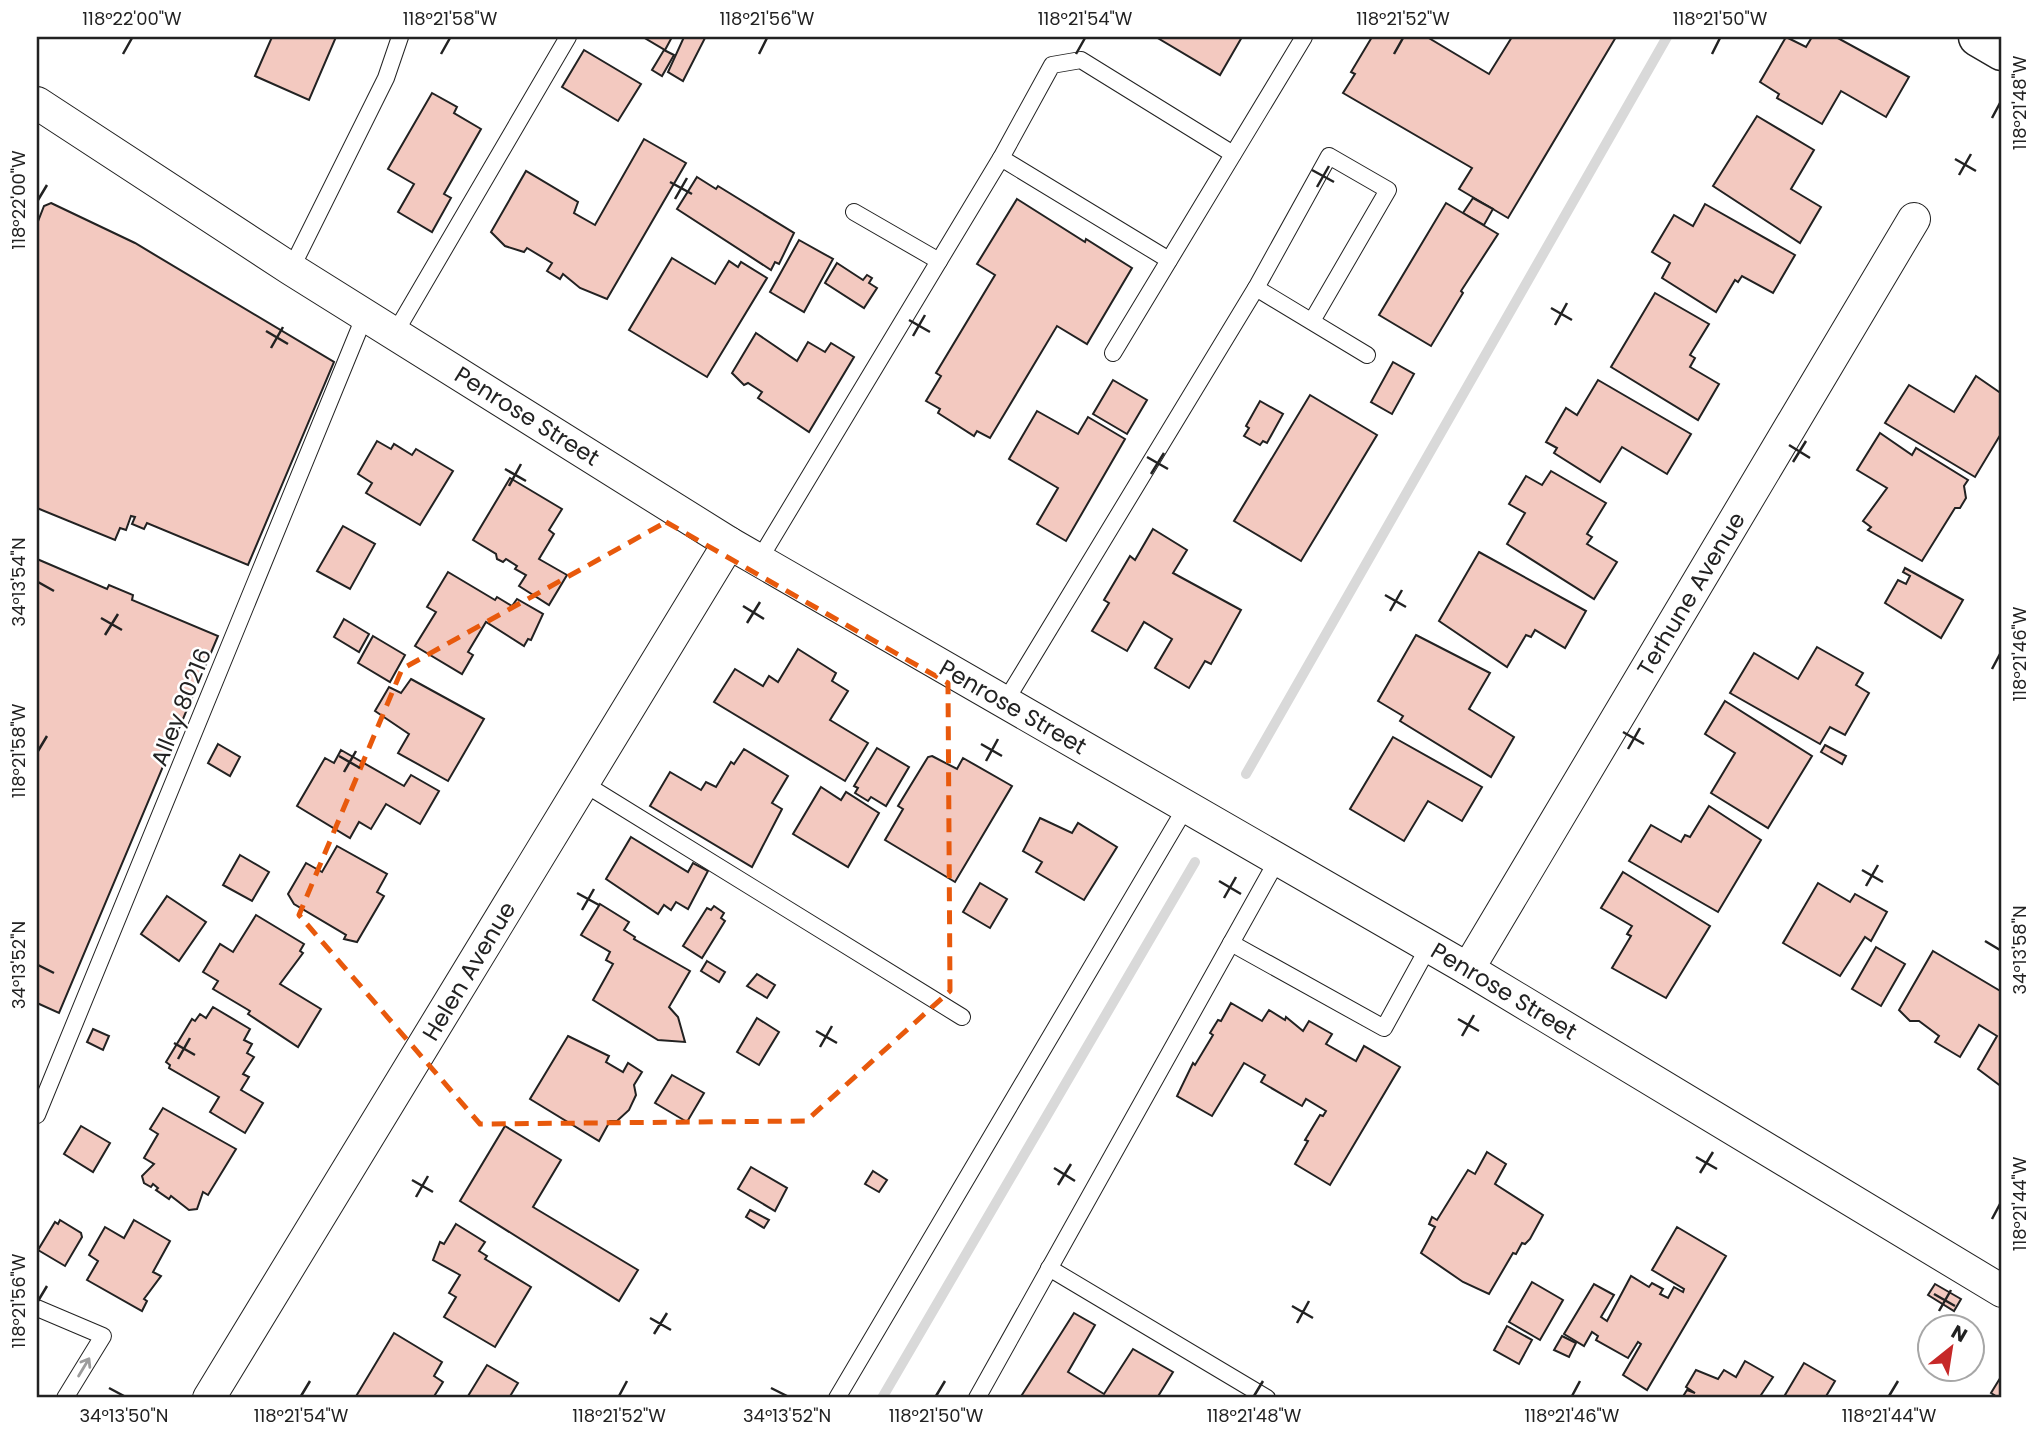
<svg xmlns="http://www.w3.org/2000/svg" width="2039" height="1435" font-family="Poppins,sans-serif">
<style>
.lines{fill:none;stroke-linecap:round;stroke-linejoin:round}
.stream{stroke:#d9d9d9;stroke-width:10}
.building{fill:#f3c9c0;stroke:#222;stroke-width:2}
.service-casing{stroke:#222;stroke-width:18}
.minor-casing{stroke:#222;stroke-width:34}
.primary-casing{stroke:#222;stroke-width:41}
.service{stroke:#fff;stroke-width:16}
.minor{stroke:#fff;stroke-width:32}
.primary{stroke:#fff;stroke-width:38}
.oneway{stroke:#9c9c9c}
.marked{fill:none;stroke:#e8590c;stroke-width:5;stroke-dasharray:14 9;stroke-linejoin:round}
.ticks{fill:none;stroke:#222;stroke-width:2.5}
.labels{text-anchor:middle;stroke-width:5;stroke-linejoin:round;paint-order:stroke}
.street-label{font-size:23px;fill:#222;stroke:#fff}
.neatline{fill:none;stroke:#222;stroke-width:2.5}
.ticks-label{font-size:18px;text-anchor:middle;fill:#222}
</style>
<rect width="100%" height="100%" fill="#fff"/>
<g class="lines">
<!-- stream -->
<g class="stream">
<path d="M1246,774L1667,37"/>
<path d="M882,1398L1195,862"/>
</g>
</g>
<!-- building -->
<g class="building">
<path d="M272,37H336L309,100L255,76Z"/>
<path d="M643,37H672L665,50Z"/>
<path d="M684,37L705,38L683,81L668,72Z"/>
<path d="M1156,37H1242L1220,75Z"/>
<path d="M1372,37H1427L1489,74L1512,37H1616L1508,218L1459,189L1472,168L1343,93L1355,74L1351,72Z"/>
<path d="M1786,37L1806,47L1812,37H1836L1909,77L1886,117L1841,91L1822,124L1777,98L1779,94L1760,82Z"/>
<path d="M584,50L641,84L618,121L562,87Z"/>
<path d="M664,50L674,55L662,76L652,70Z"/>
<path d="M432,93L457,107L454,113L481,129L444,194L451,198L432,232L398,212L414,184L388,169Z"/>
<path d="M1757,116L1814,150L1791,189L1821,207L1800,243L1713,186Z"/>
<path d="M644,139L686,163L607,299L580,288L563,274L560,279L547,271L552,263L527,248L524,252L505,246L491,232L526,171L578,202L574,213L595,225Z"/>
<path d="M697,177L716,189L718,186L794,233L779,264L775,262L771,270L677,209Z"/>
<path d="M1473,198L1493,209L1484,225L1463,213Z"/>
<path d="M1017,199L1085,242L1086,239L1132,268L1087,344L1057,326L990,438L977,431L974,436L938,413L940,409L926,401L941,376L936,373L995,275L977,264Z"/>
<path d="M51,203L135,243L334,362L248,565L147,523L144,529L132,524L135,517L131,516L126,530L120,528L115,540L37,508V224L44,206Z"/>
<path d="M1446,203L1498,234L1461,291L1463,293L1431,346L1379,315Z"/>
<path d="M1705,204L1795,255L1773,293L1742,276L1738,282L1735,280L1716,312L1662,278L1670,263L1652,252L1674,215L1693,226Z"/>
<path d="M799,240L833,259L804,312L770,292Z"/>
<path d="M672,258L715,284L729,261L738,267L741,262L767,278L707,377L629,330Z"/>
<path d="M837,263L863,280L867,275L872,278L869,283L877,288L864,308L825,283Z"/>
<path d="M1655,293L1709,324L1690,355L1695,358L1690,367L1719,384L1698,420L1611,367Z"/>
<path d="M756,333L797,361L808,342L825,352L831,343L854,357L809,432L758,398L762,392L748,383L744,385L732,373Z"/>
<path d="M1393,362L1414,374L1392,414L1371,402Z"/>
<path d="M1976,376L2002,394V432L1975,477L1885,423L1909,385L1954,412Z"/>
<path d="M1113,380L1147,400L1127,434L1093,414Z"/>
<path d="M1598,380L1691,434L1667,474L1622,447L1600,482L1554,453L1557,448L1546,442L1566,408L1577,415Z"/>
<path d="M1310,395L1377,435L1301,561L1234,521Z"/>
<path d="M1260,401L1283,414L1267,443L1263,441L1260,445L1244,436L1249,428L1246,426Z"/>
<path d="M1037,411L1078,434L1088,417L1125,439L1066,541L1037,524L1058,488L1009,459Z"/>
<path d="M1880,433L1912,455L1916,448L1968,480L1964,486L1966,498L1960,508H1955L1922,561L1868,530L1871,527L1863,521L1887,488L1857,470Z"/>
<path d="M377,441L391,449L394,444L412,455L416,449L453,471L420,525L366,493L372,483L358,474Z"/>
<path d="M1551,471L1606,503L1587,534L1592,537L1587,544L1617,562L1594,599L1507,544L1525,513L1509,504L1526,476L1542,485Z"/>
<path d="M510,478L562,509L549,530L554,534L539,559L567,575L549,605L519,586L526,575L515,569L517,566L506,559L503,562L497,559L496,554L473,540Z"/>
<path d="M343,526L375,544L350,589L317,571Z"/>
<path d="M1153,529L1187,550L1173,573L1241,610L1211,664L1205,661L1189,688L1155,668L1172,639L1144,622L1127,651L1092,631L1109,603L1104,600L1130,556L1135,560Z"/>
<path d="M1479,552L1586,611L1565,648L1535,630L1531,637L1526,635L1507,667L1439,621Z"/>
<path d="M37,559L107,589L109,585L133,595L132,600L218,636L59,1013L37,1003Z"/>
<path d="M1905,568L1963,600L1941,638L1885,603L1898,580L1906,584L1910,576L1903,572Z"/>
<path d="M448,572L495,600L497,597L512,606L517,599L543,614L531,640L528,639L524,646L486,622L468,652L473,655L462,674L415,646L436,612L427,607Z"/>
<path d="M344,619L369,634L359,652L334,637Z"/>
<path d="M1416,635L1490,673L1469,709L1514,737L1491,777L1400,721L1403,716L1378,701Z"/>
<path d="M373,636L405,655L390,682L358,663Z"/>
<path d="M1817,647L1863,673L1856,685L1869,693L1845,735L1830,727L1820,744L1730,693L1754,653L1798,679Z"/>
<path d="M798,649L836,673L832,681L848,691L830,720L868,743L845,781L714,702L735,669L763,686L769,676L778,682Z"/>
<path d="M411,679L484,719L448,781L398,753L409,734L375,711L389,687L401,693Z"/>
<path d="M1725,701L1812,756L1768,828L1711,793L1735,753L1705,734Z"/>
<path d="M1393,737L1482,787L1462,821L1428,801L1404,841L1350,809Z"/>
<path d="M218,744L240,757L230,776L208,763Z"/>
<path d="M1825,745L1846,756L1842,764L1821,752Z"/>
<path d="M877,748L909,767L886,806L871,797L868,801L855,793L858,788L854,786Z"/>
<path d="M744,749L788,776L772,803L782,809L752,867L650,806L670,772L701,790L706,782L716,787L731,762L734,764Z"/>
<path d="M341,750L404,786L411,775L439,791L420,824L386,804L371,829L359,822L350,838L297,806L325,758L334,763Z"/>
<path d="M932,756L957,769L963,758L1012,786L955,882L885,840L903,809L898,806L928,757Z"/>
<path d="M821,787L841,800L846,792L879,813L848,867L793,834Z"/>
<path d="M1709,806L1761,840L1718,912L1629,861L1651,825L1681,842L1685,835L1690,837Z"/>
<path d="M1040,818L1072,833L1078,823L1117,847L1084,900L1036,872L1042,862L1023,851Z"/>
<path d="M631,837L688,872L693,863L708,871L688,909L676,902L671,910L664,905L658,914L606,879Z"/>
<path d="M337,846L387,874L377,892L384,896L357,942L344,939L346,935L294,904L288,894L306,863L322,872Z"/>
<path d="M240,855L269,872L252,901L223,885Z"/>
<path d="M1623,872L1710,926L1666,998L1612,968L1631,936L1627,934L1632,926L1601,908Z"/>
<path d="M980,883L1007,899L990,928L963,912Z"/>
<path d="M1818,883L1850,902L1855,894L1887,912L1871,941L1865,937L1840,976L1783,943Z"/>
<path d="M167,896L206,922L179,961L141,934Z"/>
<path d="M600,904L629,922L624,930L635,937L634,939L690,971L669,1007L678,1017L685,1042L658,1040L593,1000L613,964L606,960L610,952L581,935Z"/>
<path d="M714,906L724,913L721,918L725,921L702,958L683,946L707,908L711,910Z"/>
<path d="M256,915L304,944L300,951L303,953L280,984L321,1009L298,1047L248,1014L250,1011L213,989L218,981L203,972L220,944L233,952Z"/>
<path d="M1876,947L1905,964L1881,1006L1852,989Z"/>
<path d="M1933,951L2002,992V1087L1978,1069L1997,1036L1979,1025L1960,1057L1935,1042L1939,1036L1919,1021H1910L1899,1010Z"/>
<path d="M707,961L725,972L719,982L701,971Z"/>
<path d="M757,974L775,985L767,998L747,986Z"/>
<path d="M1231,1003L1262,1021L1269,1010L1285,1020L1286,1017L1303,1031L1309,1021L1332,1034L1326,1044L1356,1061L1364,1046L1400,1067L1330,1185L1295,1164L1308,1141L1305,1140L1320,1115L1323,1116L1326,1111L1306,1099L1302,1106L1261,1082L1265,1075L1244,1063L1212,1116L1177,1096L1193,1063L1195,1065L1213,1035L1210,1033L1218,1020L1221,1021Z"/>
<path d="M213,1007L250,1029L244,1040L252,1044L247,1053L254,1057L243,1074L249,1077L241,1090L263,1103L245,1133L210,1112L219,1097L169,1068L170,1065L166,1062L192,1019L195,1021L200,1014L206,1018Z"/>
<path d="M757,1018L779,1032L759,1065L737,1052Z"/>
<path d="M93,1029L109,1036L103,1050L87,1042Z"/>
<path d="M568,1036L609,1056L606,1062L623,1072L628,1063L642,1072L634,1085L636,1095L629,1110L617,1121H610L599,1141L530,1099Z"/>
<path d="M672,1075L704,1093L687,1122L655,1103Z"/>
<path d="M163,1108L236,1149L208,1195L203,1192L197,1209L189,1210L171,1196L169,1199L156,1190L158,1188L153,1184L151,1187L144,1183L142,1176L154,1164L144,1158L158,1134L150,1129Z"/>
<path d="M81,1126L110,1143L93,1172L64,1154Z"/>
<path d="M505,1126L561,1160L533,1207L638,1270L619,1301L460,1201Z"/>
<path d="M1487,1152L1506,1164L1495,1184L1543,1215L1530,1239L1525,1244L1522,1243L1516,1254L1513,1253L1489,1294L1463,1282L1421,1253L1435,1227L1429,1224L1432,1217L1437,1220L1468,1170L1475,1174Z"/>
<path d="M751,1167L787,1188L775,1211L738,1189Z"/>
<path d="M873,1171L887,1180L879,1192L865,1184Z"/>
<path d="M750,1210L769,1220L764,1228L746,1217Z"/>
<path d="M60,1220L81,1233L82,1237L65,1266L38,1250L55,1222L58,1224Z"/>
<path d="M134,1220L170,1241L153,1272L161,1276L144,1299L147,1301L142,1311L87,1280L98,1261L89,1255L105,1227L124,1238Z"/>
<path d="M456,1224L485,1242L479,1251L487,1256L485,1259L531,1287L495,1347L444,1317L456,1297L449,1293L460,1275L433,1260L440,1242L444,1244Z"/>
<path d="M1677,1227L1726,1256L1647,1390L1623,1375L1641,1344L1638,1342L1628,1358L1596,1340L1598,1336L1592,1332L1584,1346L1564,1334L1594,1284L1614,1295L1601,1317L1607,1321L1631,1276L1649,1287L1652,1283L1663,1289L1660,1294L1668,1298L1674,1287L1683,1292L1684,1289L1652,1270Z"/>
<path d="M1532,1282L1563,1300L1540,1340L1509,1322Z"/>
<path d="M1935,1284L1961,1299L1954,1311L1928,1295Z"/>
<path d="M1074,1313L1095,1325L1068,1372L1104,1394L1133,1349L1173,1372L1157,1398H1020Z"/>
<path d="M1507,1326L1532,1340L1519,1364L1494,1350Z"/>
<path d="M394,1333L442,1362L434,1376L443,1382L433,1398H355Z"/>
<path d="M1562,1336L1576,1343L1569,1357L1554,1350Z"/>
<path d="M1745,1361L1773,1377L1759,1398H1682L1687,1390L1695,1393L1686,1387L1696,1370L1718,1379L1724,1370L1736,1377Z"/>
<path d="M1804,1363L1835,1381L1825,1398H1790L1785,1395Z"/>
<path d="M487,1365L518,1383L509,1398L468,1396Z"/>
<path d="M2002,1375V1398H1999L1991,1393Z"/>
</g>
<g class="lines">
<!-- service casing -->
<g class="service-casing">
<g id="service">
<path d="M1001,158L1052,65L1081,60L1233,154"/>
<path d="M854,212L939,261"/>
<path d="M291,269L386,78L400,37"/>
<path d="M1256,288L1329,156L1388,190L1312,321"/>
<path d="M395,333L568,37"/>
<path d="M1113,353L1304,37"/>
<path d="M759,560L1001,158L1169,260"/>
<path d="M1005,702L1256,288L1367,355"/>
<path d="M583,783L962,1017"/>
<path d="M1231,943L1384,1028L1429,946"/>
<path d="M37,1115L365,315"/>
<path d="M1049,1268L1267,1398"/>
<path d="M37,1308L103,1336L65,1398"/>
<path d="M837,1398L1186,807"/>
<path d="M977,1398L1278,859"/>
</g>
</g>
<!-- minor casing -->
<g class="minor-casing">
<g id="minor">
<path d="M37,103L291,269L729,543L1468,969L2002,1291"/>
<path d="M1468,969L1914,219"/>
<path d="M209,1398L729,543"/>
</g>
</g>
<!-- primary casing -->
<g class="primary-casing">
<path id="primary" d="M1978,37L2002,51"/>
</g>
<!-- service -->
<use href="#service" class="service"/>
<!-- minor -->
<use href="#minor" class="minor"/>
<!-- primary -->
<use href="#primary" class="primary"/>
</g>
<!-- one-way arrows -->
<defs><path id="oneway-shaft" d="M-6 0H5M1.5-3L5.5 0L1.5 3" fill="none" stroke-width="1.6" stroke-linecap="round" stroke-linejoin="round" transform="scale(1.75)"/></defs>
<use class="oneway" href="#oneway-shaft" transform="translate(84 1367) rotate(-59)"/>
<!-- marked area -->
<path class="marked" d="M666,522L948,683L950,991L806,1121L480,1124L299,915L402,669Z"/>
<!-- ticks -->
<path class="ticks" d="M123,54L132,38M441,54L450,38M759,54L767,38M1076,54L1085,38M1394,54L1403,38M1712,54L1720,38M1992,118L2000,103M1955,159L1976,171M1312,170L1334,182M1959,175L1971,154M670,182L692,194M1317,187L1329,166M675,199L687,178M38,200L47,185M1551,308L1572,320M909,320L930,332M1555,325L1567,303M266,331L288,344M913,336L925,315M271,348L283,327M1789,445L1810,458M1147,457L1168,469M1793,462L1806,441M505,469L526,481M1151,474L1164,453M509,486L521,464M38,582L54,591M1385,595L1406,607M743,606L764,619M1390,611L1402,590M101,618L122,630M747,623L760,602M105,635L118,614M1992,669L2000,654M1623,732L1644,744M981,744L1002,756M1628,749L1640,728M38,751L47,736M339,756L360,768M986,761L998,739M344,772L356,751M1862,870L1883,882M1219,881L1241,894M1866,886L1878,865M577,893L599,905M1224,898L1236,877M582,910L594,889M1985,941L2000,950M38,965L54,973M1458,1019L1479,1031M816,1031L837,1043M1462,1036L1474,1015M174,1043L195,1055M820,1047L832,1026M178,1059L190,1038M1696,1157L1717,1169M1054,1168L1075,1181M1700,1173L1713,1152M412,1180L433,1192M1058,1185L1071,1164M416,1197L428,1176M1992,1219L2000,1204M1934,1294L1955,1306M38,1301L47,1286M1292,1306L1313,1318M1939,1311L1951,1290M650,1318L671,1330M1297,1323L1309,1301M654,1334L667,1313M109,1388L124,1396M771,1388L787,1396M301,1396L310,1381M619,1396L627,1381M936,1396L945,1381M1254,1396L1263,1381M1572,1396L1580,1381M1889,1396L1898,1381"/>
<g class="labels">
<!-- street labels -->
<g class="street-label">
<text transform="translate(527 416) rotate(32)" y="8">Penrose Street</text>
<text transform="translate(1691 594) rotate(-59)" y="8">Terhune Avenue</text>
<text transform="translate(181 707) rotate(-68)" y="8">Alley 80216</text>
<text transform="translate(1013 707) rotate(30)" y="8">Penrose Street</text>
<text transform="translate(469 971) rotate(-59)" y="8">Helen Avenue</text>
<text transform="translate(1504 991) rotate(31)" y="8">Penrose Street</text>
</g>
</g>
<!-- border -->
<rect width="2039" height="1435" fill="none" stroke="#ffffff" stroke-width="77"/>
<!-- north arrow -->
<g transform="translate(1951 1348) rotate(30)"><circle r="33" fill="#ffffff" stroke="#a7a7a7" stroke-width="2"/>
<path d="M0-5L12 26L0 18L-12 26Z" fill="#c62828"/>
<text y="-10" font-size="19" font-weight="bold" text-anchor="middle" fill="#222222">N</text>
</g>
<rect x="38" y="38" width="1962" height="1358" class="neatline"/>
<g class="ticks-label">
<text x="132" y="25">118°22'00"W</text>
<text x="450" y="25">118°21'58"W</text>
<text x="767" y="25">118°21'56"W</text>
<text x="1085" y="25">118°21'54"W</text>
<text x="1403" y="25">118°21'52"W</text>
<text x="1720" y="25">118°21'50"W</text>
<text transform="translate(2020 103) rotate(-90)" y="6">118°21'48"W</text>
<text transform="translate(19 200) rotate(-90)" y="6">118°22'00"W</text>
<text transform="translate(19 582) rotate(-90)" y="6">34°13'54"N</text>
<text transform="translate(2020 654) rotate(-90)" y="6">118°21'46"W</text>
<text transform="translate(19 751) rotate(-90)" y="6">118°21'58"W</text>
<text transform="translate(2020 950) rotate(-90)" y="6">34°13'58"N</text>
<text transform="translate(19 965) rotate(-90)" y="6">34°13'52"N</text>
<text transform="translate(2020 1204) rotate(-90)" y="6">118°21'44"W</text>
<text transform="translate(19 1301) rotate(-90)" y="6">118°21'56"W</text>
<text x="124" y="1422">34°13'50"N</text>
<text x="301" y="1422">118°21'54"W</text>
<text x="619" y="1422">118°21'52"W</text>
<text x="787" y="1422">34°13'52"N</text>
<text x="936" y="1422">118°21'50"W</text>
<text x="1254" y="1422">118°21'48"W</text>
<text x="1572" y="1422">118°21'46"W</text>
<text x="1889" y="1422">118°21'44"W</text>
</g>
</svg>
